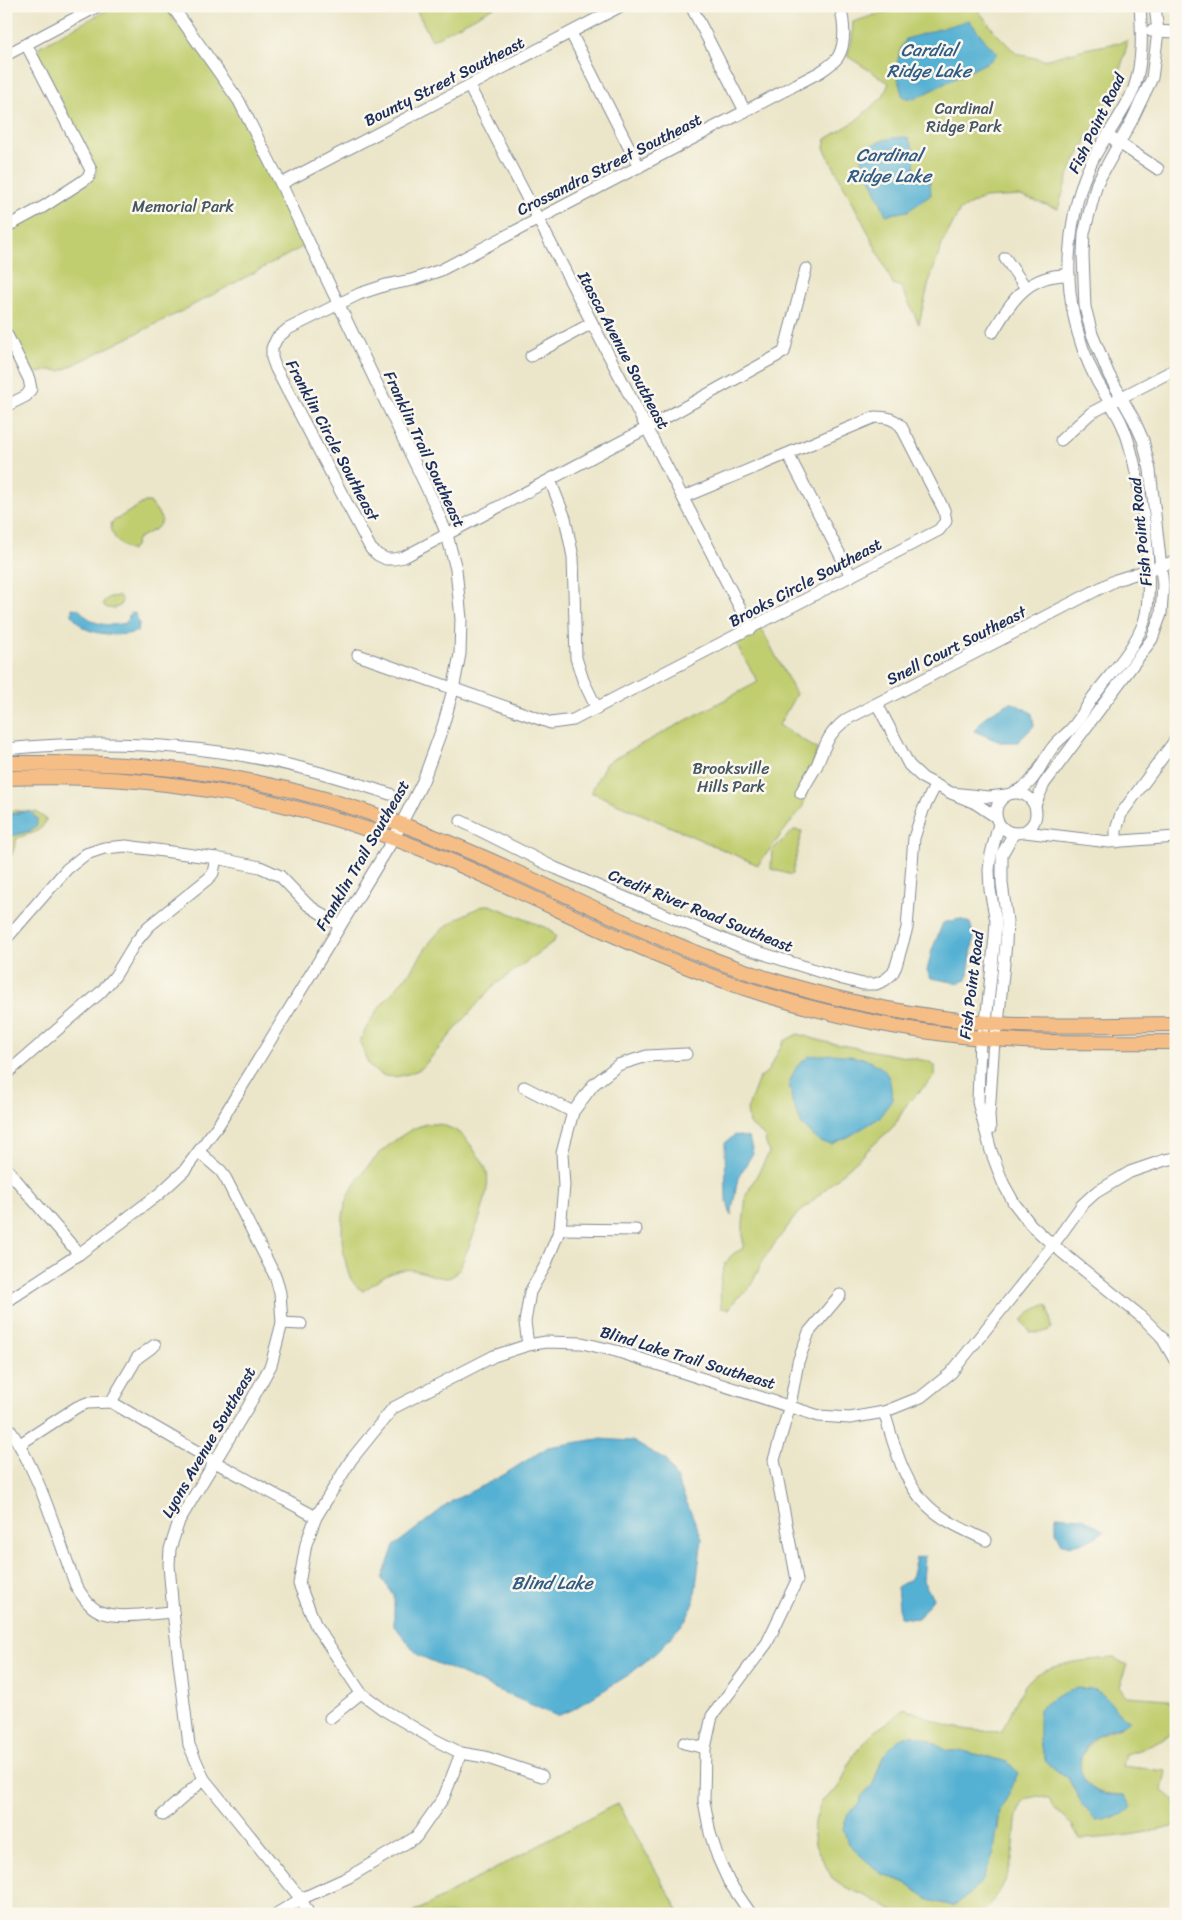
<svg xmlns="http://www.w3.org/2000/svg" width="1182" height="1920" font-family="Sriracha,sans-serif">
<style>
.green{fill:#c1ce70;stroke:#6e7e67;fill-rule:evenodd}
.water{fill:#55b1d3;stroke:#387098}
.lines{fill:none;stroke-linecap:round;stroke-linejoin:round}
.minor-casing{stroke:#838a94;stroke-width:13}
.major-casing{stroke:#838a94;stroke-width:16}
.minor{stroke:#fff;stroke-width:11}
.major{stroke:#f6be87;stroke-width:14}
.labels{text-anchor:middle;stroke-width:5;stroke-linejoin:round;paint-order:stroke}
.street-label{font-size:16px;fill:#1b2f5e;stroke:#fbf7ec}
.park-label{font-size:16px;fill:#445762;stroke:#fbf7ec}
.water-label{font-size:18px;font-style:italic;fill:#2f5c87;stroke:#fbf7ec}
</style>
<rect width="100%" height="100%" fill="#fbf7ec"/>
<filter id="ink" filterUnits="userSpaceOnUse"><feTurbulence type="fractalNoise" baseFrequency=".02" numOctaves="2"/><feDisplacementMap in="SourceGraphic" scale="10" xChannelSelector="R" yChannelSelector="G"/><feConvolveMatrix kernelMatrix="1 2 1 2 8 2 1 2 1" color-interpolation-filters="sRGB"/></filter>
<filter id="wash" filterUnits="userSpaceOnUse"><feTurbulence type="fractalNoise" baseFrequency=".0096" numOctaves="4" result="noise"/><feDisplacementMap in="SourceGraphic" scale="20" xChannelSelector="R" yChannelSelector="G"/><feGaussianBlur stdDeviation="1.12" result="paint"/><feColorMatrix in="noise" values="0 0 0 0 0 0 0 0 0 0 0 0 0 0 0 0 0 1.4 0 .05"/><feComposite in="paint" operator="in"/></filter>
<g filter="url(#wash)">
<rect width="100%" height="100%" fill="#ebe6c9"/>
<!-- green -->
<g class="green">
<path d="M115,6H164L221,80L244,120L306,245L184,310L61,371L50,370L38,373L31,369L6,322V232L89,182L97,172L37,53L40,46Z"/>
<path d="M414,6H496L432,40Z"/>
<path d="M903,6H979L978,10L995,32L1017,54L1044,60L1085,49L1128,41L1116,86L1069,173L1058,209L1020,196L983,198L960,210L943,242L929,282L919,324L901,287L893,284L867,230L824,148L826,139L854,122L883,97L889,83L847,56L852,40L853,22Z"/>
<path d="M145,502H150L157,511L162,521L157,528L137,539L135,546L131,551C121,547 108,534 112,522Z"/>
<path d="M119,596L122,600L120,606C113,609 109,610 103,605L104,601L110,597Z"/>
<path d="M761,628L796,694L779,725L817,749L803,806L758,865L591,792L606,763L758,682L735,642Z"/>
<path d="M6,810L36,812L46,819C43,833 28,834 17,838L12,855L6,861V841L8,837L30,831L29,811L6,815Z"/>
<path d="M794,830L802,831L792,875L771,869L772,850Z"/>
<path d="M485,905H490L549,929L556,937L553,942L492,987L422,1068C407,1076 384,1083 371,1067C366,1061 363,1050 360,1042C370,1014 390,996 409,973C417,963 423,951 431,941C444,924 466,913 485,905Z"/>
<path d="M798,1034L825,1042L927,1061L935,1065V1076L907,1104L894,1126L795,1217L766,1255L749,1289L736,1299L729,1309L721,1308C719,1287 719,1256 743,1249V1224L746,1195L769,1153L764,1136L749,1124L747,1110L759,1078L768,1071L784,1041ZM861,1057L878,1066L889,1077L879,1118L862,1128L820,1142L802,1125L792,1101Z"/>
<path d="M438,1124C455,1128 465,1135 474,1150C478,1156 484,1163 486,1169C494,1193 469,1245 460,1268L453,1276L448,1278C436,1278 425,1272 413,1270C394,1267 378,1281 363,1291C350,1283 348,1274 345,1259C341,1243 341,1222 345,1206C353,1176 393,1134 423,1125C427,1123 433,1124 438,1124Z"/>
<path d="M1044,1305L1048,1306L1052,1328C1045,1333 1038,1334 1030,1332L1023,1322V1319L1032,1311Z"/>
<path d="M1114,1658L1127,1665L1119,1686L1126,1696L1167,1699L1176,1706V1732L1140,1750L1125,1754L1122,1766L1166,1771L1162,1790L1176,1801L1175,1826C1143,1834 1113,1838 1080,1839L1072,1825L1053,1807L1049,1799L1039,1796L1025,1799C1014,1815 1016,1826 1014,1844C1012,1871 1001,1897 980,1914H899L870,1898L845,1887L832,1878L815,1845L813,1827L822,1800L838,1789L854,1754L875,1731L891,1720L904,1708L948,1726L969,1730L1001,1732C1010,1717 1015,1701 1024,1687C1039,1662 1089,1660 1114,1658ZM1115,1708L1121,1716V1727L1098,1735L1086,1749L1079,1760L1080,1773L1089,1786L1100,1793L1124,1795L1129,1810L1112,1819L1082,1804L1068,1778L1057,1772ZM928,1739L947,1751H963L1008,1762L1009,1794L1000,1810L998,1830L919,1893L904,1882L880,1873L848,1814L859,1804L862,1797L873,1784L884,1754Z"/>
<path d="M618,1803L680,1914H411Z"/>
</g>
<!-- water -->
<g class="water">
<path d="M969,20L988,44L998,53L990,61L914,99L903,97C896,76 894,59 906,39Z"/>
<path d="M907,137C909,140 912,144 913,148C917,167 909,172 930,182L931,195L908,211L886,215L860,154C874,140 888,138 907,137Z"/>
<path d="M72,608L79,609C92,625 105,627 126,623L130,613H135L139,624L138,631C126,637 99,635 86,629C81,627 76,619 72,615Z"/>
<path d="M1011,702L1032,713L1034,726L1018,742H1000L974,731L986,716Z"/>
<path d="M29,811L37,818V825L30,831L8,837L6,841V815Z"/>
<path d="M960,919L970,923L974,937L967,980L958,983L931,978L927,971L932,950L943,923Z"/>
<path d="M833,1054C852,1056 880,1058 889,1078C891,1084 891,1092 893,1098L879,1118L850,1136L832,1144L820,1142L802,1125L792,1101L789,1082L797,1066L809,1056Z"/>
<path d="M735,1135L749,1138L753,1153L738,1178L731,1216L726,1198L725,1143Z"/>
<path d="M598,1439L632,1441L666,1460L677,1480L702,1538L694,1602L686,1620L658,1651L630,1674L572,1710L557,1716L418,1655L394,1625V1595L382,1579L394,1546L452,1501L500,1477L548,1447Z"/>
<path d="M1056,1516L1083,1518L1104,1531C1091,1541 1079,1546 1062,1544L1056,1532Z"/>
<path d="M925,1556L923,1581L933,1598L918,1619L900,1617L897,1587L911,1579L916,1558Z"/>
<path d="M1078,1688C1083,1689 1091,1688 1095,1690C1110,1696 1115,1714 1129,1720C1117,1731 1109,1727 1098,1735C1082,1747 1074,1764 1086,1782C1094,1794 1110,1796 1124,1795L1131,1807C1123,1818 1107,1819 1095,1820L1082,1804L1068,1778L1057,1772L1046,1762L1039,1741V1709C1051,1698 1063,1693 1078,1688Z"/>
<path d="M912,1734L928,1739L947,1751H963L1008,1762L1018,1773L1009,1794L1000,1810L994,1852L983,1880L969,1895L953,1906L929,1900L904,1882L880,1873L848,1844L843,1828L848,1814L859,1804L861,1797L873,1784L884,1754L898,1740Z"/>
</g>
</g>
<g filter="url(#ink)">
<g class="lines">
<!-- minor casing -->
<g class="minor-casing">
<g id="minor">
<path d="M691,6L745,111"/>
<path d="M1151,31L1176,32"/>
<path d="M571,33L639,167"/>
<path d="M6,55L98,6"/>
<path d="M469,86L751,629"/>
<path d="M1113,139L1158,169"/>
<path d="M281,184L621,6"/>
<path d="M6,227L43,207L83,181L89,176L91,170L26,44"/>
<path d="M1005,258L1026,288"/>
<path d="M806,269L784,352L647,428L404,557L394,559H386L378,555L371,549L276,369L272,358V348L277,338L288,329L359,294L386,285L412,280L441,270L820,72C826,68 834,63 838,57C847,42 844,22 840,6"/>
<path d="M993,332C1012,300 1028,274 1069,275"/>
<path d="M6,333L29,379L31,389L26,396L6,406"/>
<path d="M531,356L592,323"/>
<path d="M1061,440L1091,413L1176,369"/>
<path d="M788,454L851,576"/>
<path d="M550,480L565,518L573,557L576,658L583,680L597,709"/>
<path d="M358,655L551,723L573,720L939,530L946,521L944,510L901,426C893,418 886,417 875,417L684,497"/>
<path d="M877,704L909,765L923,778L951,793"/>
<path d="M6,749C106,739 208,744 306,769C334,776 362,785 390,794"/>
<path d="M1014,792C1019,790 1025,787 1029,783C1039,773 1044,758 1053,747C1058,740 1066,735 1071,729C1080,720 1086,707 1093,697C1112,672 1133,651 1144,622C1157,584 1139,458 1121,422C1114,408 1105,395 1097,381C1076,341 1065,291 1070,246C1072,219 1079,187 1091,163C1103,138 1125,113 1134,88C1143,62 1142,33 1140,6"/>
<circle cx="1016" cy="813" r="20"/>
<path d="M801,793C806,783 812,774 817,765C826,744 828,733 847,719L1116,580L1176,561"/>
<path d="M1035,805L1044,784L1152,639L1161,614L1163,585L1150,470L1143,440L1134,420L1109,375L1092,334L1085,307L1083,255L1084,233L1097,183L1131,122L1152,78L1158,32L1155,6"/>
<path d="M996,817L975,803L951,793L989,797L1006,795"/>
<path d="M461,821L555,868L739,946L843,979L863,984H876L885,980L892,974L896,966L907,928L914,838L923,810L935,786"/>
<path d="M999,824L991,854L989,870L990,890L996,921L995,937L986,1022L980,1038L978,1102L991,1151L1003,1183L1014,1203L1031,1225L1053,1245L1143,1318L1161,1336L1176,1362"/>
<path d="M1025,832L1109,842L1176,837"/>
<path d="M1116,842V830L1121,814L1176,739"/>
<path d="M6,939L67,869L86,854L104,848L126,846L216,858L260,867L280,876L308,905L340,926"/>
<path d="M6,1074L101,992L115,976L135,943L149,926L209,878L213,873L216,858"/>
<path d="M524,1087L573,1112"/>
<path d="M990,1129L989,1116L994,1039L998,1024L1006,943L1007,921L1002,883V854L1014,833"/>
<path d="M199,1152L221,1171L226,1179L276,1278L280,1293L282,1323L271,1365L249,1405L179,1521L170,1549L169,1565L173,1612L189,1745L204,1779L301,1899L309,1914"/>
<path d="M6,1168L79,1254"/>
<path d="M560,1229L636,1230"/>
<path d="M6,1302L79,1254L122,1222L159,1194L184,1171L219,1124L394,838L423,781L443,726L453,690L460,654L461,619L456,569L447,535L434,503L281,184L239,101L172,6"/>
<path d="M282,1323L301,1324"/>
<path d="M528,1345L525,1322L530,1292L545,1266L560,1229L564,1186L562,1153L573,1112L593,1085L618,1065L647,1056L686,1054"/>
<path d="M111,1402L137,1358L155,1345"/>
<path d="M884,1412C894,1443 902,1481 927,1505C943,1521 965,1530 986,1540"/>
<path d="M6,1424C40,1472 55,1531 76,1586C83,1597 91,1610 104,1613C123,1619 153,1613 173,1612"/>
<path d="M20,1444L77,1407L87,1403L111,1402L215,1462L316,1517"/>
<path d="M330,1718L361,1693"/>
<path d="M684,1743L705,1748"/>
<path d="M542,1776L485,1757L461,1753L435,1740L384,1710L361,1693L316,1626L299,1584L306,1544L316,1517L351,1460L393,1408L494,1356L528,1345L546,1342L582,1343L616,1351L819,1416L850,1418L884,1412L921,1397L951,1373L1053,1245L1082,1205L1095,1193L1130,1172L1165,1160L1176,1158"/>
<path d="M163,1815L204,1779"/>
<path d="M276,1914L301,1899L349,1877L416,1837L444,1797L461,1753"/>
<path d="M751,1914L729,1882L718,1858L710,1833L704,1801L705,1748L712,1716L767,1643L797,1580L774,1460L790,1405L798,1362L809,1332L840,1295"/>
</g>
</g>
<!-- major casing -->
<g class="major-casing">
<g id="major">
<path d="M6,763C51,763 96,762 140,766C229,773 318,793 401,824C527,870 644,940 772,980C845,1003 923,1018 999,1024C1057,1028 1117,1024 1176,1024"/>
<path d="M6,778C161,772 303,799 446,859C553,904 655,961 766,995C840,1018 916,1033 993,1039C1054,1044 1115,1042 1176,1042"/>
</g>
</g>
<!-- minor -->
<use href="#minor" class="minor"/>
<!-- major -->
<use href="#major" class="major"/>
</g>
</g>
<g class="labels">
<!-- street labels -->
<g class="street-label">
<text transform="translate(444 81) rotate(-27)" y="6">Bounty Street Southeast</text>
<text transform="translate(1096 123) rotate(-64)" y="6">Fish Point Road</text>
<text transform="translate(609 164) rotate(-27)" y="6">Crossandra Street Southeast</text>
<text transform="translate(624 350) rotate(62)" y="6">Itasca Avenue Southeast</text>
<text transform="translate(333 440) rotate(62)" y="6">Franklin Circle Southeast</text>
<text transform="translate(425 449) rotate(65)" y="6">Franklin Trail Southeast</text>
<text transform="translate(1140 532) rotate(-96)" y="6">Fish Point Road</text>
<text transform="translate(805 582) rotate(-28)" y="6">Brooks Circle Southeast</text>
<text transform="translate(956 645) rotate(-27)" y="6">Snell Court Southeast</text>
<text transform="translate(362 855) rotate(-60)" y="6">Franklin Trail Southeast</text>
<text transform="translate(701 910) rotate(22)" y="6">Credit River Road Southeast</text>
<text transform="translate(971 985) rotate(-83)" y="6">Fish Point Road</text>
<text transform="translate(688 1357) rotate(17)" y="6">Blind Lake Trail Southeast</text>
<text transform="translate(208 1442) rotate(-60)" y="6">Lyons Avenue Southeast</text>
</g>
<!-- park labels -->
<g class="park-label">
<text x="964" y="114">Cardinal<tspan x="964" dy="18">Ridge Park</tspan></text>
<text x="183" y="212">Memorial Park</text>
<text x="731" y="774">Brooksville<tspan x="731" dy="18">Hills Park</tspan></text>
</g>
<!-- water labels -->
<g class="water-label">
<text x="929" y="56">Cardial<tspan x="929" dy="21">Ridge Lake</tspan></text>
<text x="889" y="161">Cardinal<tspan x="889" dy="21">Ridge Lake</tspan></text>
<text x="552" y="1589">Blind Lake</text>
</g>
</g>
<!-- margin -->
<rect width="1182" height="1920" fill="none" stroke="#fbf7ec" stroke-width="25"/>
</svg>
